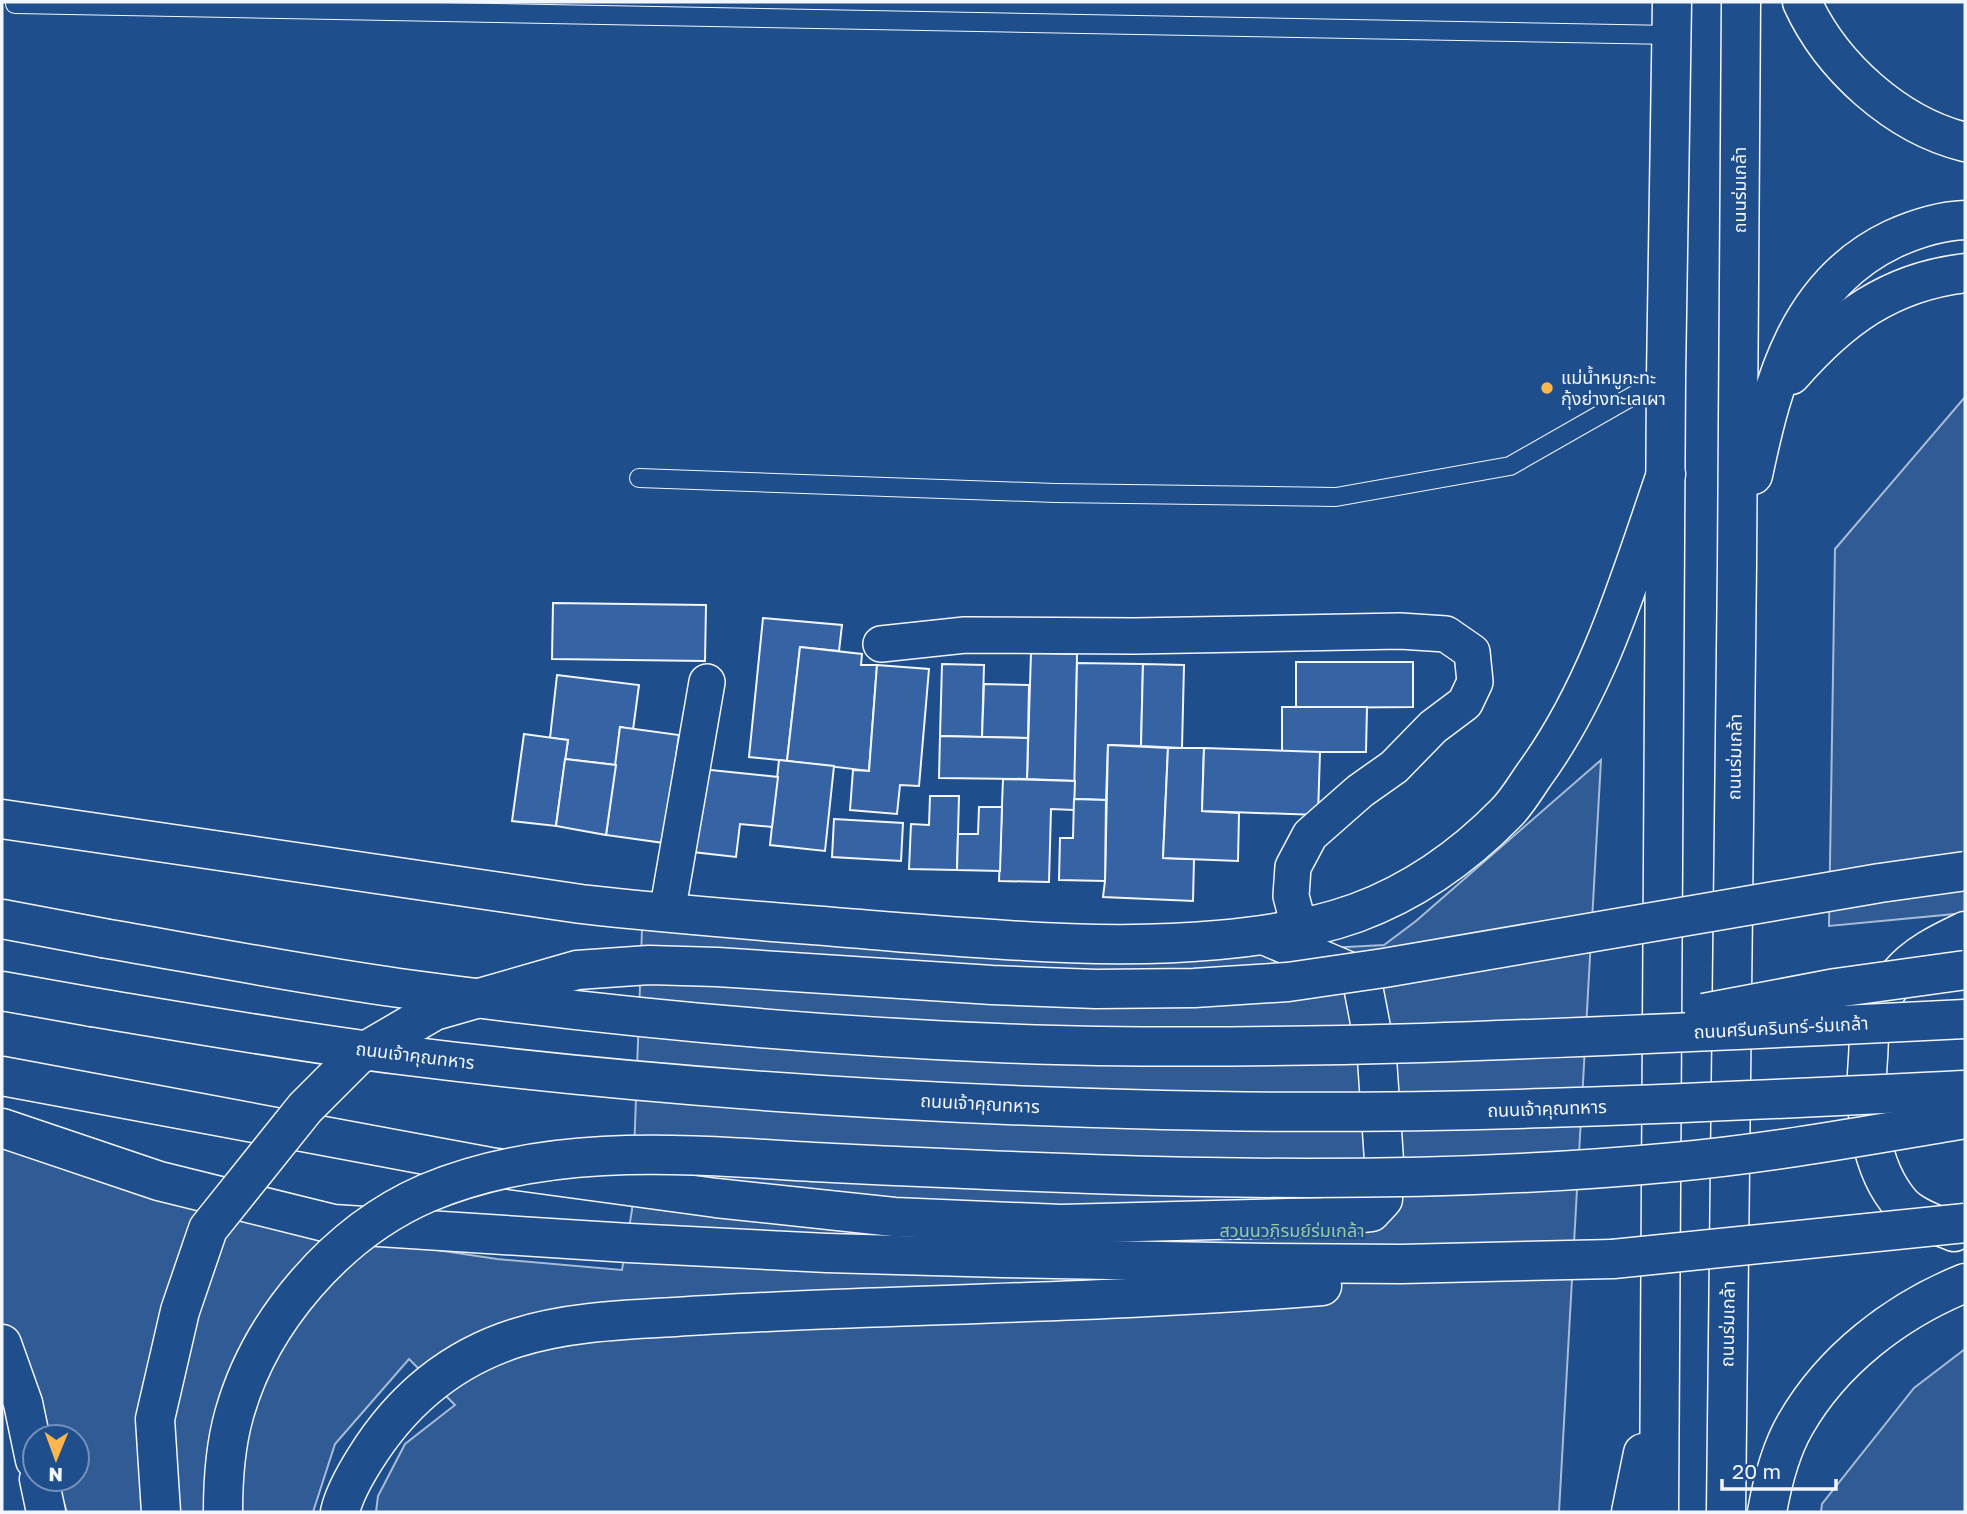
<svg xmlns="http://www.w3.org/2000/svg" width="1967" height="1514" font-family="'Golos Text','Noto Sans Thai',sans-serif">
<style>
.green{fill:#305b95;stroke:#a8bbd7;stroke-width:2}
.building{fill:#3563a3;stroke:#f2f6ff;stroke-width:2}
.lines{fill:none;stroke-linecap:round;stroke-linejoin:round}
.lane-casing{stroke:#f2f6ff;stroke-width:20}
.street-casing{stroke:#f2f6ff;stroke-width:38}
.secondary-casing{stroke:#f2f6ff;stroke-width:41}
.primary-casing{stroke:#f2f6ff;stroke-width:41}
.lane{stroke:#1f4e8c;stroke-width:18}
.street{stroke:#1f4e8c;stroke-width:35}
.secondary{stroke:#1f4e8c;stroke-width:38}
.primary{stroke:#1f4e8c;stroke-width:38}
.primary-bridge-casing{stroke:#f2f6ff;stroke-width:41;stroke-linecap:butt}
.primary-bridge{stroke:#1f4e8c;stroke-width:38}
.poi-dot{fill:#ffb74d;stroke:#1f4e8c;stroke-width:2.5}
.labels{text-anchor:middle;stroke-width:5;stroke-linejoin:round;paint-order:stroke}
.street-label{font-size:18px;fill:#f2f6ff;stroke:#1f4e8c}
.poi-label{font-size:18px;fill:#f2f6ff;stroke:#1f4e8c;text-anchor:start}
.park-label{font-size:18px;fill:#97c8a6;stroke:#1f4e8c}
</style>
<rect width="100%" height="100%" fill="#1f4e8c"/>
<!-- green -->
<g class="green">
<path d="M1965,397V913L1829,926L1835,549Z"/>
<path d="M1601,760L1559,1512H376L378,1496L405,1444L455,1405L409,1359L335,1444L313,1512H67L56,1479H77V1437H42L2,1330V1143L276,1226L497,1259L622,1270L632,1210L642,929L1176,956L1384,945L1416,921Z"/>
<path d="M1965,1349V1512H1821L1822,1504L1914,1388Z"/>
</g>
<!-- building -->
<g class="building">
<path d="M553,603L706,605L705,661L552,659Z"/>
<path d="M763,618L842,625L839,651L800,647L787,761L749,757Z"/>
<path d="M800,647L862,654L861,665H877L869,771L787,761Z"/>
<path d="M1031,653L1077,654L1075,781L1027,779Z"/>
<path d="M1296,662H1413V707L1296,708Z"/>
<path d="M1077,663L1143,664L1141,746L1108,745L1106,800L1074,799Z"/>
<path d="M942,664L984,665L982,737L940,736Z"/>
<path d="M1143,664L1184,665L1182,748L1141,746Z"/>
<path d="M877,665L929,669L919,786L900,785L897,814L850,810L853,770L869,771Z"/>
<path d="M557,675L639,685L633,730L620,727L616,765L565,759L568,740L550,738Z"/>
<path d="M984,684L1029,685L1028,738L982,737Z"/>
<path d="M1282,707H1367L1366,752H1282Z"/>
<path d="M620,727L679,735L664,843L606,835Z"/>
<path d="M524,734L568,740L556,826L512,821Z"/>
<path d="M940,736L1028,738L1027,779L939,778Z"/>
<path d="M1108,745L1168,748L1163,858L1194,859L1193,901L1103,897L1105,881Z"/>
<path d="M1168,748H1204L1202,811L1239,813L1238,861L1163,858Z"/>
<path d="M1204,748L1320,752L1318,815L1202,811Z"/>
<path d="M565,759L616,765L606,835L556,826Z"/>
<path d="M779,760L834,766L825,851L770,845Z"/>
<path d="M701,769L778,777L772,827L740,824L736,857L693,852Z"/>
<path d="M1003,779L1075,781L1074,810L1051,809L1049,882L999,881Z"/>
<path d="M930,796H959L957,870L909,869L911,824L929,825Z"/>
<path d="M1074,799L1106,800L1105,881L1059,880L1060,838H1073Z"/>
<path d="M979,807H1002L1000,871L957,870L958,834H978Z"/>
<path d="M834,819L903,823L901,861L832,857Z"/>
</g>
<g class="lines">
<!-- lane casing -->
<g class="lane-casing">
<g id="lane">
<path d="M15,4L1672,35"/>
<path d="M639,478L1055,493L1336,497L1510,466L1666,377"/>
</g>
</g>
<!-- street casing -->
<g class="street-casing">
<g id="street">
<path d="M881,644L965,635L1134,636L1400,631L1446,634L1472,652L1475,682L1465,703L1433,727L1394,767L1360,791L1310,835L1293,867L1291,896L1300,930"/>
<path d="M667,913L707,682"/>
</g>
</g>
<!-- secondary casing -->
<g class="secondary-casing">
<g id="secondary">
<path d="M1802,2C1831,66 1896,125 1965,142"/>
<path d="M1954,1232C1937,1225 1915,1218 1902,1205C1868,1167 1864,1106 1868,1058C1869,1047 1868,1036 1871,1026C1877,1007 1886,989 1899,975C1916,954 1942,942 1965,931"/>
<path d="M1767,1512C1772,1484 1780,1451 1795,1425C1832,1360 1896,1311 1965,1283"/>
</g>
</g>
<!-- primary casing -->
<g class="primary-casing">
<g id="primary">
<path d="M1791,375C1840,319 1889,282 1965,273"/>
<path d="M1753,475C1773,381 1798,284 1893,239C1915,229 1940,221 1965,220"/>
<path d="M2,819L581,904C685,916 790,923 896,932C1003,940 1110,950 1218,940C1265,936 1311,929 1356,913C1413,892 1464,856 1506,813C1517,802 1525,788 1534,775C1599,686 1630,578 1666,474"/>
<path d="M2,919L103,938"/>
<path d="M2,991L92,1007"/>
<path d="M2,1076L490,1167L716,1198L894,1217L1061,1224L1324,1217L1371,1212L1383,1199L1384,1160L1377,1059L1362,981L1348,971L1266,936"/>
<path d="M2,1128L159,1181L333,1224L629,1243L827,1253L1003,1258L1268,1263L1401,1264L1613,1259"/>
<path d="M2,1344L23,1403L35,1460"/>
<path d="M39,1479L46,1512"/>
<path d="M340,1512C344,1494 355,1475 365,1459C401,1401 450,1359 516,1338C567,1322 621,1320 675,1317C719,1314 764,1312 808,1310C979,1303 1151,1300 1322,1286"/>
<path d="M1631,1512L1643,1453"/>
<path d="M1659,1512L1666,377L1672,2"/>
<path d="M1726,1512L1737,564L1741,2"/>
</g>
</g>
<!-- lane -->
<use href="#lane" class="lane"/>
<!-- street -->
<use href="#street" class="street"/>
<!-- secondary -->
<use href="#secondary" class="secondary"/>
<!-- primary -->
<use href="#primary" class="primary"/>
<!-- primary-bridge casing -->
<g class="primary-bridge-casing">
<g id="primary-bridge">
<path d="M103,938C201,955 300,974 399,988C598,1015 798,1035 998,1043C1139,1049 1280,1047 1421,1043C1602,1037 1784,1028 1965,1019"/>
<path d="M92,1007C195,1024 297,1042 400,1055C653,1087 908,1104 1163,1110C1431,1117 1698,1103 1965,1090"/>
<path d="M1704,1013L1836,988L1965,970"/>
<path d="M1613,1259L1965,1223"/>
<path d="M161,1512L155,1419L180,1311L208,1229L305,1108L357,1056L434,1011L577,970L649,965L717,967L992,985L1096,989L1194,988L1288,982L1384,968L1880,883L1965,871"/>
<path d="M223,1512C223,1480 225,1447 234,1415C260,1321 337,1232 427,1193C556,1139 698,1156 833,1163C957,1169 1081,1175 1205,1177C1362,1180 1519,1177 1675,1162C1772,1153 1869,1135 1965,1119"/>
</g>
</g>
<!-- primary-bridge -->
<use href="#primary-bridge" class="primary-bridge"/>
</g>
<!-- markers -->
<circle class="poi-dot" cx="1547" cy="388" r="7"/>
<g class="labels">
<!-- street labels -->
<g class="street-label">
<text transform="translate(1740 190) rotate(-90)" y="6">ถนนร่มเกล้า</text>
<text transform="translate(1735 757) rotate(-89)" y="6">ถนนร่มเกล้า</text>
<text transform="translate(1781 1028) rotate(-3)" y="6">ถนนศรีนครินทร์-ร่มเกล้า</text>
<text transform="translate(415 1056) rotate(7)" y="6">ถนนเจ้าคุณทหาร</text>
<text transform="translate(980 1104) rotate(3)" y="6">ถนนเจ้าคุณทหาร</text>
<text transform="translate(1547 1109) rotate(-2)" y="6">ถนนเจ้าคุณทหาร</text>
<text transform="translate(1728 1324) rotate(-89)" y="6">ถนนร่มเกล้า</text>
</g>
<!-- poi labels -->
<g class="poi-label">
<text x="1561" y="384">แม่น้ำหมูกะทะ<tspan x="1561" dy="21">กุ้งย่างทะเลเผา</tspan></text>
</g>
<!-- park labels -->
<g class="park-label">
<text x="1292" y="1237">สวนนวภิรมย์ร่มเกล้า</text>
</g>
</g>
<!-- border -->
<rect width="1967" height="1514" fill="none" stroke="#f2f6ff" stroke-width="7"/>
<!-- north arrow -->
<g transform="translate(56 1458) rotate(181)"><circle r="33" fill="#1f4e8c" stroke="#7391ba" stroke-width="2"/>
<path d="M0-5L12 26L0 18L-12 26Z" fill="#ffb74d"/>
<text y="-10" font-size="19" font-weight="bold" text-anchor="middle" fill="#f2f6ff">N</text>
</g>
<!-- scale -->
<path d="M1722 1479v10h114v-10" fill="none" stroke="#f2f6ff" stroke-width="3.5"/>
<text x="1732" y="1479" font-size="21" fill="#f2f6ff" stroke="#1f4e8c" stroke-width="5" paint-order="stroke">20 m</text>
</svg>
